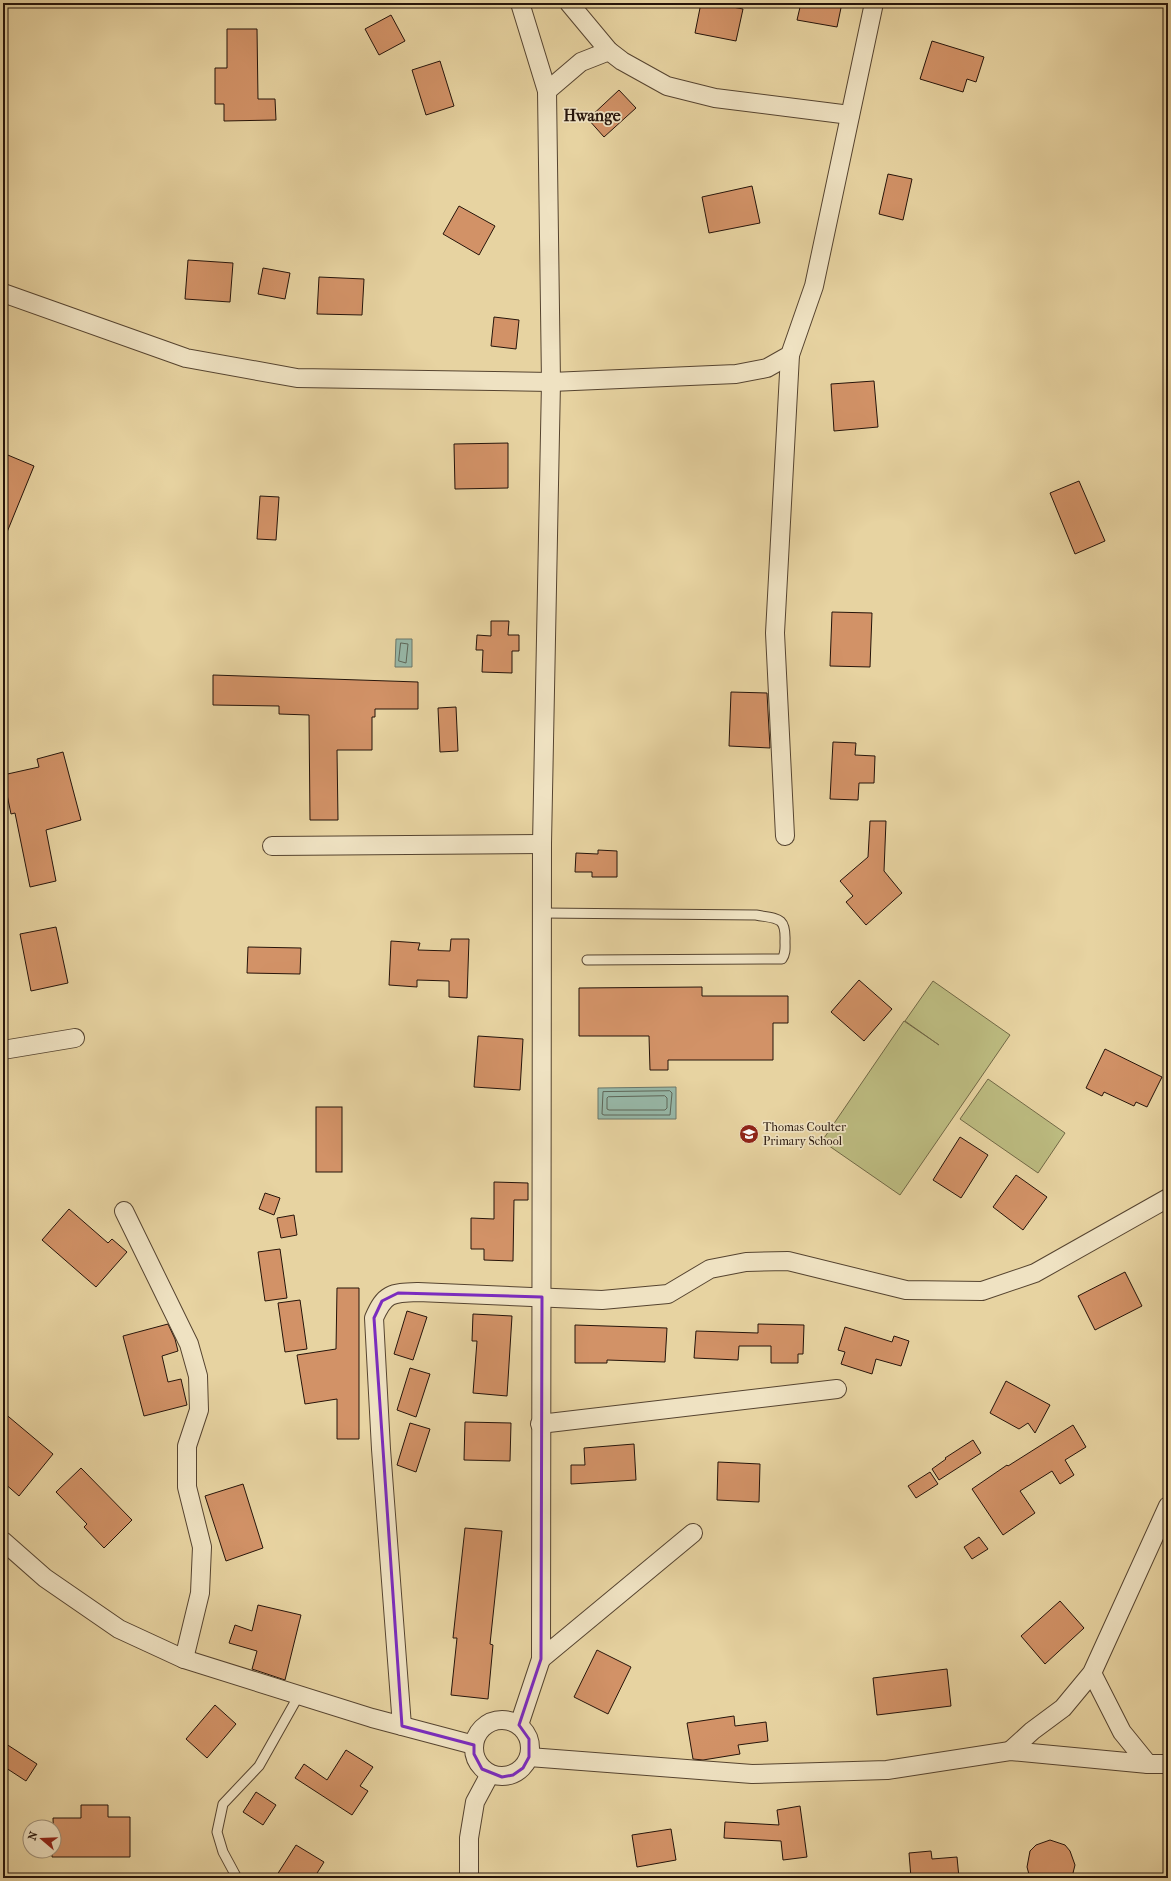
<svg xmlns="http://www.w3.org/2000/svg" width="1171" height="1881" font-family="'IM FELL French Canon',serif">
<style>
.green{fill:#bcbb80;stroke:#716845}
.water{fill:#97b7a7;stroke:#6a7668}
.lines{fill:none;stroke-linecap:round;stroke-linejoin:round}
.shore{stroke:#5e6658;stroke-width:1}
.building{fill:#d29267;stroke:#26140a}
.service-casing{stroke:#564430;stroke-width:11}
.minor-casing{stroke:#564430;stroke-width:20}
.service{stroke:#efe2c2;stroke-width:9}
.minor{stroke:#efe2c2;stroke-width:18}
.marked{fill:none;stroke:#7b2cbf;stroke-width:3;stroke-linejoin:round}
.labels{text-anchor:middle;stroke-width:3.5;stroke-linejoin:round;paint-order:stroke}
.poi-label{font-size:12px;fill:#26140a;stroke:#efe2c2;text-anchor:start}
.district-label{font-size:16px;font-weight:bold;fill:#26140a;stroke:#efe2c2}
</style>
<rect width="100%" height="100%" fill="#e7d3a1"/>
<filter id="stains"><feTurbulence type="fractalNoise" baseFrequency=".005" numOctaves="4"/><feColorMatrix values="0 0 0 0 .2 0 0 0 0 .09 0 0 0 0 .02 0 0 0 .5 -.17"/></filter>
<radialGradient id="worn" r=".72"><stop offset=".6" stop-color="#630" stop-opacity="0"/><stop offset="1" stop-color="#630" stop-opacity=".3"/></radialGradient>
<!-- green -->
<g class="green">
<path d="M933,981L1010,1035L900,1195L822,1141L904,1021L939,1045L905,1021Z"/>
<path d="M988,1079L1065,1133L1038,1173L960,1119Z"/>
</g>
<!-- water -->
<g class="water">
<path d="M396,639H412V667H395Z"/>
<path d="M676,1087V1119H598V1088Z"/>
</g>
<g class="lines">
<!-- shore -->
<g class="shore">
<path d="M401,643L408,644L406,663L399,661Z"/>
<path d="M670,1091L672,1093L670,1115H604L602,1114L603,1092Z"/>
<path d="M665,1096L667,1098V1108L665,1110H609L607,1109V1098L608,1097Z"/>
</g>
</g>
<!-- building -->
<g class="building">
<path d="M701,3H712L743,9L736,41L695,33Z"/>
<path d="M801,3H842L837,27L797,20Z"/>
<path d="M391,15L405,41L379,55L365,29Z"/>
<path d="M227,29H257L258,99H275L276,120L224,121V104H215V68H227Z"/>
<path d="M932,41L984,57L976,82L967,79L963,92L920,79Z"/>
<path d="M440,61L454,106L426,115L412,70Z"/>
<path d="M619,90L636,108L604,137L588,119Z"/>
<path d="M888,174L912,179L903,220L879,214Z"/>
<path d="M752,186L760,223L709,233L702,197Z"/>
<path d="M459,206L495,226L479,255L443,234Z"/>
<path d="M188,260L233,263L230,302L185,299Z"/>
<path d="M263,268L290,273L285,299L258,294Z"/>
<path d="M319,277L364,279L362,315L317,314Z"/>
<path d="M494,317L519,320L516,349L491,346Z"/>
<path d="M874,381L878,427L834,431L831,384Z"/>
<path d="M508,443V488L455,489L454,444Z"/>
<path d="M3,453L34,466L3,542Z"/>
<path d="M1079,481L1105,541L1075,554L1050,493Z"/>
<path d="M260,496L279,497L276,540L257,539Z"/>
<path d="M832,612L872,613L870,667L830,666Z"/>
<path d="M491,621H509L508,635H519V651H512V673L482,672L483,650H476L477,635L491,636Z"/>
<path d="M213,675L418,682V709H375V717H372V750H337L338,820H310L309,715L279,714V706L213,705Z"/>
<path d="M731,692L767,693L770,748L729,746Z"/>
<path d="M456,707L458,751L440,752L438,708Z"/>
<path d="M833,742L856,743L855,755L875,756L874,783H859L858,800L830,799Z"/>
<path d="M63,752L81,820L46,830L56,881L30,887L15,813L11,814L3,775L39,767L37,759Z"/>
<path d="M870,821H886L884,871L902,893L866,925L846,902L853,896L840,881L868,857Z"/>
<path d="M598,850L617,851V877H592V872H575L576,853L598,854Z"/>
<path d="M56,927L68,983L31,991L20,934Z"/>
<path d="M451,939H469L467,998L449,997V981L417,980V987L389,985L391,941L420,943L418,950L450,951Z"/>
<path d="M248,947L301,948L300,974L247,973Z"/>
<path d="M859,980L892,1009L864,1041L831,1012Z"/>
<path d="M702,987V996H788V1023H773V1060H668V1070H650L649,1036H579V988Z"/>
<path d="M478,1036L523,1039L520,1090L474,1087Z"/>
<path d="M1105,1049L1162,1077L1147,1107L1136,1102L1134,1106L1104,1092L1102,1096L1086,1088Z"/>
<rect x="316" y="1107" width="26" height="65"/>
<path d="M960,1137L988,1155L961,1198L933,1180Z"/>
<path d="M1016,1175L1047,1197L1023,1230L993,1207Z"/>
<path d="M494,1182L528,1183V1200H514L513,1261L484,1260V1249H471V1218L494,1219Z"/>
<path d="M265,1193L280,1198L274,1215L259,1209Z"/>
<path d="M69,1209L108,1243L112,1239L127,1252L96,1287L42,1240Z"/>
<path d="M294,1215L297,1235L281,1238L277,1218Z"/>
<path d="M280,1249L287,1298L265,1301L258,1252Z"/>
<path d="M1125,1272L1142,1306L1095,1330L1078,1296Z"/>
<path d="M337,1288H359V1439H337V1399L305,1404L297,1355L336,1349Z"/>
<path d="M300,1300L307,1349L285,1352L278,1303Z"/>
<path d="M407,1311L427,1317L413,1360L394,1354Z"/>
<path d="M473,1314L512,1316L507,1396L473,1393L477,1341H472Z"/>
<path d="M168,1324L175,1339L178,1351L162,1356L168,1382L181,1379L187,1405L144,1416L123,1336Z"/>
<path d="M758,1324L804,1325L803,1354H798V1363H771V1346H739L738,1360L694,1358L696,1331L758,1333Z"/>
<path d="M575,1325L667,1328L665,1362L607,1360V1363H575Z"/>
<path d="M845,1327L892,1342L894,1336L909,1341L901,1366L876,1359L872,1374L841,1364L845,1352L838,1350Z"/>
<path d="M410,1368L430,1374L416,1417L397,1410Z"/>
<path d="M1006,1381L1050,1405L1035,1433L1028,1423L1019,1429L990,1413Z"/>
<path d="M3,1412L53,1454L19,1496L3,1482Z"/>
<path d="M465,1422L511,1423L510,1461L464,1460Z"/>
<path d="M410,1423L430,1429L416,1472L397,1465Z"/>
<path d="M1073,1425L1086,1447L1065,1460L1074,1475L1060,1484L1052,1471L1020,1491L1035,1513L1003,1535L972,1489L1007,1465L1008,1466Z"/>
<path d="M973,1440L981,1453L939,1480L932,1469L946,1459L945,1458Z"/>
<path d="M634,1444L636,1480L571,1484V1465H585L584,1448Z"/>
<path d="M718,1462L760,1464L759,1502L717,1500Z"/>
<path d="M81,1468L132,1520L104,1548L84,1527L87,1524L56,1492Z"/>
<path d="M930,1472L938,1484L916,1498L908,1486Z"/>
<path d="M243,1484L263,1548L226,1561L205,1496Z"/>
<path d="M465,1528L502,1531L490,1644L493,1645L488,1699L451,1695L457,1638H453Z"/>
<path d="M979,1537L988,1549L972,1559L964,1547Z"/>
<path d="M1060,1601L1084,1628L1045,1664L1021,1636Z"/>
<path d="M258,1605L301,1615L285,1680L252,1669L257,1651L229,1643L235,1625L252,1631Z"/>
<path d="M597,1650L631,1667L608,1714L574,1697Z"/>
<path d="M947,1669L951,1706L877,1715L873,1678Z"/>
<path d="M215,1705L236,1724L207,1758L186,1739Z"/>
<path d="M734,1716L735,1726L766,1722L768,1741L738,1745L740,1754L703,1760L693,1759L687,1723Z"/>
<path d="M3,1742L37,1764L26,1781L3,1766Z"/>
<path d="M346,1750L373,1767L360,1786L368,1791L352,1815L295,1778L304,1764L327,1780Z"/>
<path d="M256,1792L276,1805L263,1825L243,1812Z"/>
<path d="M81,1805H108V1817H130V1857H52V1851H54L53,1818H81Z"/>
<path d="M800,1806L807,1857L783,1860L781,1841L724,1838L725,1822L779,1825L777,1810Z"/>
<path d="M671,1829L676,1860L637,1867L632,1835Z"/>
<path d="M1050,1840L1065,1845L1070,1851L1075,1865L1073,1873L1070,1878H1030L1027,1867L1030,1851L1036,1845Z"/>
<path d="M296,1845L324,1862L314,1878H275Z"/>
<path d="M931,1851L932,1859L957,1857L959,1878H911L909,1853Z"/>
</g>
<g class="lines">
<!-- service casing -->
<g class="service-casing">
<g id="service">
<path d="M542,913L756,915C777,919 786,916 785,941C785,948 786,953 782,959L587,960"/>
<path d="M237,1878L223,1852L217,1832L223,1804L259,1766L299,1695"/>
</g>
</g>
<!-- minor casing -->
<g class="minor-casing">
<g id="minor">
<path d="M569,3L609,51L622,61L667,86L715,98L850,115"/>
<path d="M547,91L581,62L609,51"/>
<path d="M3,293L186,358L297,378L551,382L736,374L767,368L790,355L814,286L874,3"/>
<path d="M785,836L775,633L790,355"/>
<path d="M272,846L542,844"/>
<path d="M3,1050L75,1038"/>
<path d="M124,1211L189,1344L198,1376L199,1410L187,1446V1487L202,1547L200,1593L184,1659"/>
<path d="M540,1424L837,1389"/>
<path d="M3,1541L45,1578L119,1629L184,1659L372,1718L474,1745"/>
<path d="M541,1659L693,1533"/>
<path d="M1092,1673L1122,1732L1148,1764"/>
<circle cx="502" cy="1748" r="28"/>
<path d="M519,1725L541,1659L542,844L551,382L547,91L520,3"/>
<path d="M402,1726L381,1449L374,1318C385,1293 391,1293 418,1292L602,1300L668,1294L710,1269L746,1262L788,1261L906,1290L982,1291L1035,1273L1168,1198"/>
<path d="M1010,1751L1032,1731L1063,1708L1092,1673L1168,1506"/>
<path d="M529,1757L752,1774L887,1770L1010,1751L1148,1764H1168"/>
<path d="M469,1878V1838L475,1802L490,1774"/>
</g>
</g>
<!-- service -->
<use href="#service" class="service"/>
<!-- minor -->
<use href="#minor" class="minor"/>
</g>
<!-- marked area -->
<path class="marked" d="M398,1293L542,1297L541,1659L519,1725L529,1739V1757L523,1768L513,1775L502,1777L482,1769L474,1754V1745L402,1726L374,1318L382,1301Z"/>
<!-- icons -->
<defs>
<g id="school-disc" transform="scale(1)"><circle r="9.5" fill="#8f2418" stroke="#efe2c2"/><path d="M0-5L7-2L0 1L-7-2ZM-4 1L0 2.5L4 1V4Q0 6-4 4Z" fill="#fff"/></g>
</defs>
<g fill-rule="evenodd">
<use href="#school-disc" x="749" y="1134"/>
</g>
<g class="labels">
<!-- poi labels -->
<g class="poi-label">
<text x="763" y="1131">Thomas Coulter<tspan x="763" dy="14">Primary School</tspan></text>
</g>
<!-- district labels -->
<g class="district-label">
<text x="592" y="121">Hwange</text>
</g>
</g>
<!-- margin -->
<rect width="1171" height="1881" fill="none" stroke="#e7d3a1" stroke-width="16"/>
<rect x="4" y="4" width="1163" height="1873" fill="none" stroke="#26140a" stroke-width="2"/>
<rect x="8" y="8" width="1155" height="1865" fill="none" stroke="#26140a"/>
<!-- north arrow -->
<g transform="translate(42 1839) rotate(289)"><circle r="19" fill="#efe2c2" stroke="#9f9078"/>
<path d="M0-3L7 15L0 10L-7 15Z" fill="#8f2418"/>
<text y="-6" font-size="11" font-weight="bold" text-anchor="middle" fill="#26140a">N</text>
</g>
<rect width="100%" height="100%" filter="url(#stains)"/>
<rect width="100%" height="100%" fill="url(#worn)"/>
</svg>
